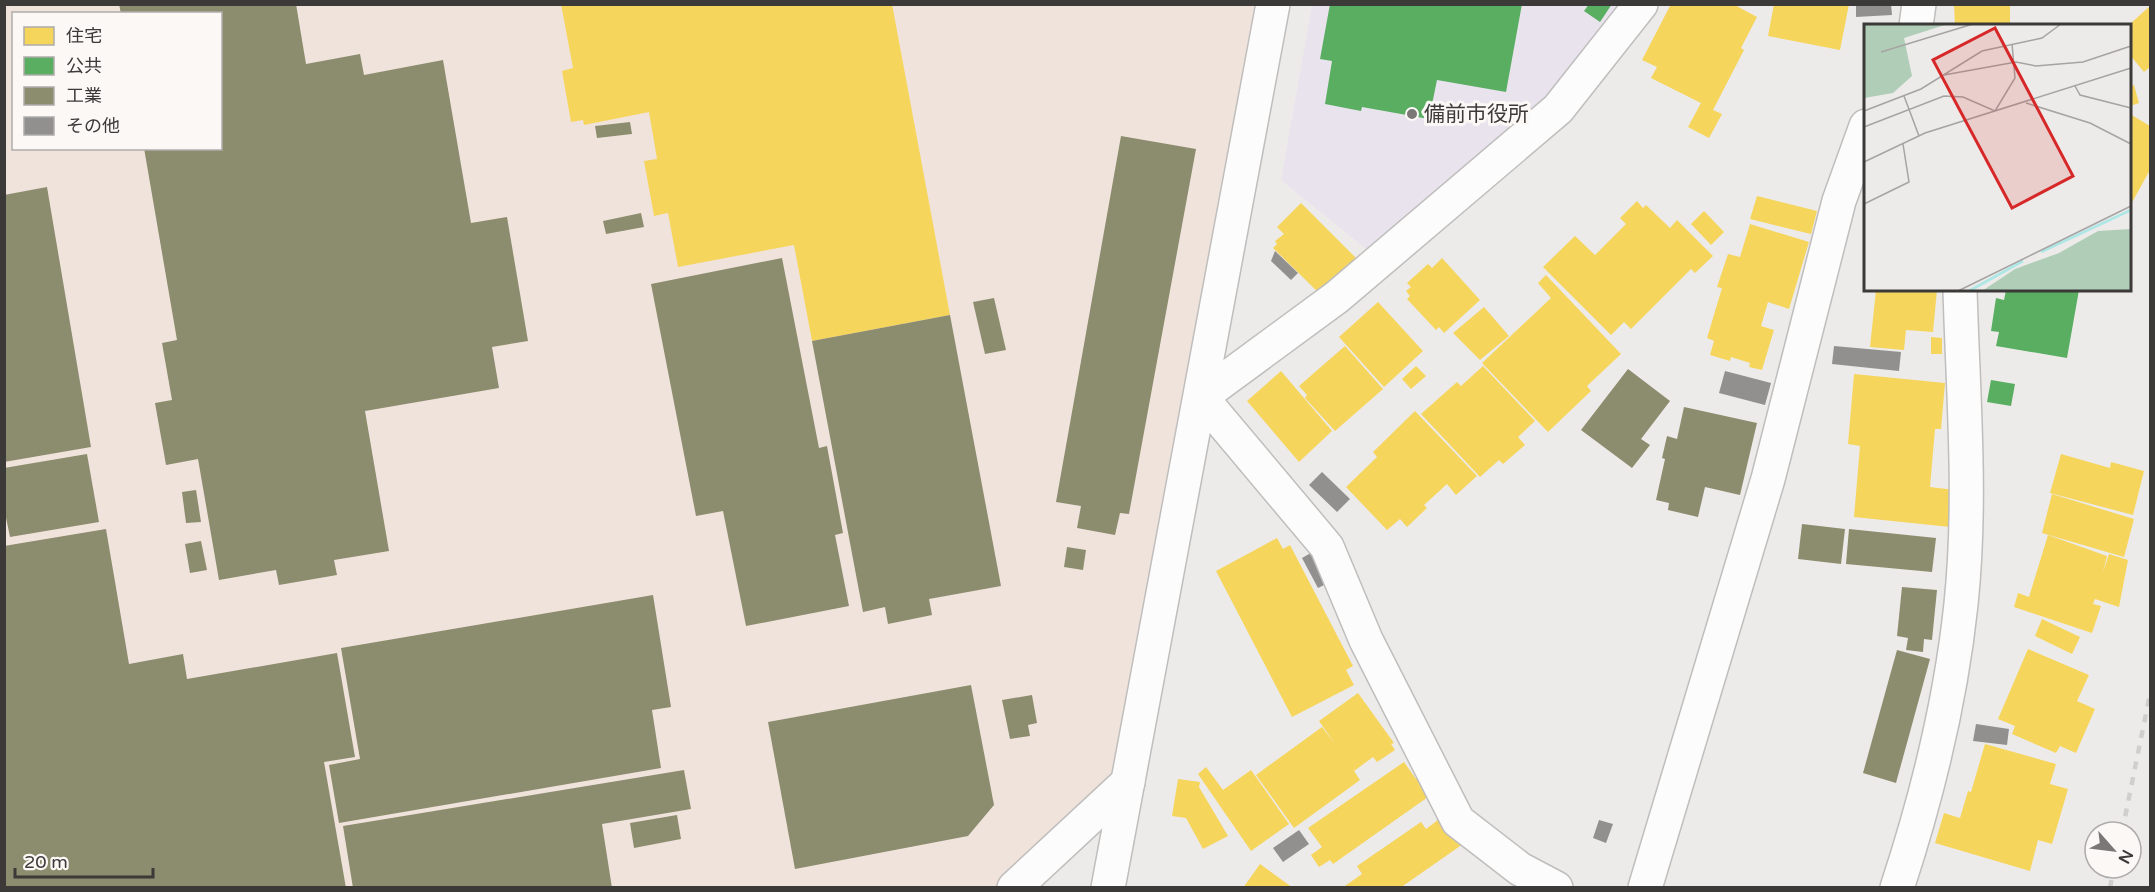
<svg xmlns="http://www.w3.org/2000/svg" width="2155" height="892" font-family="'Varela Round','Noto Sans JP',sans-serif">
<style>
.commercial{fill:#e9e3ee}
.industrial{fill:#f0e3dc;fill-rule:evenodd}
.homes{fill:#f6d55c}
.public{fill:#5aae61}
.industry{fill:#8c8c6e}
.building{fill:#91908f}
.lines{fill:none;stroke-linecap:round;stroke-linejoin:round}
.minor-casing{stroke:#bfbebd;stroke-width:36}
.tertiary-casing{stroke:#bfbebd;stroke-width:36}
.minor{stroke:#fcfcfc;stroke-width:33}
.tertiary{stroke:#fcfcfc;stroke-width:33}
.rail{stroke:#cfcfcf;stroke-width:4.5;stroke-dasharray:8 8;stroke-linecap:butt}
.poi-dot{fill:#797877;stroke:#fbf8f5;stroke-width:2}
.labels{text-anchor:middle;stroke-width:6;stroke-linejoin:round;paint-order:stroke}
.poi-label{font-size:21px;fill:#3b3a39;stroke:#fbf8f5;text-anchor:start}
.inset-river{fill:none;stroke:#afe7e6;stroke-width:3}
.inset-road{fill:none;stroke:#a6a4a3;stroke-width:1.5}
.view{fill:#d62828;fill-opacity:0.15;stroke:#d62828;stroke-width:3}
.inset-edge{fill:none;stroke:#3b3a39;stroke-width:3}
</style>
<rect width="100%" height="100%" fill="#edebe9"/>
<!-- commercial -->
<path class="commercial" d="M1312,5H1629L1603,48L1377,258L1281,180Z"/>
<!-- industrial -->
<path class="industrial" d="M5,5H1261L1117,779L1000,887L5,888ZM14,14H220V148H14Z"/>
<!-- homes -->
<g class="homes">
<path d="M561,4H892L950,315L812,341L794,245L678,267L668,213L654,216L644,161L657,159L649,112L584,125L583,120L571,122L562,71L573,68Z"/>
<path d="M1671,4H1733L1757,17L1741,48L1744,50L1713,110L1722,114L1709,138L1688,127L1701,103L1651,78L1657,67L1642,60Z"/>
<path d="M1774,4H1849L1840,50L1768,36Z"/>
<path d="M1954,4H2010V26H1955Z"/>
<path d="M2150,6V67L2144,72L2130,55V24Z"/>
<path d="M2134,85L2139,103L2130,106V86Z"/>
<path d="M2130,114L2150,126V170L2130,206Z"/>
<path d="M1757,196L1817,211L1811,234L1750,219Z"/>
<path d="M1637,201L1643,208L1646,205L1670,228L1677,220L1713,256L1695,273L1691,269L1631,329L1624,322L1611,335L1543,267L1575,236L1595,255L1626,224L1620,218Z"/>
<path d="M1301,203L1356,258L1320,294L1273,248L1277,244L1275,241L1284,234L1277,227Z"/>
<path d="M1704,211L1724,232L1711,245L1691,224Z"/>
<path d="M1750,224L1809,242L1789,309L1768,302L1761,326L1774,330L1762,370L1749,367L1750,363L1731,357L1730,361L1710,355L1714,341L1707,338L1722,288L1717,287L1728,254L1740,257Z"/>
<path d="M1442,258L1480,300L1444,333L1439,327L1436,330L1407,299L1410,296L1406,291L1411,287L1407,283L1428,264L1432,268Z"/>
<path d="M1546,275L1621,354L1587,386L1591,391L1548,432L1482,363L1551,298L1538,283Z"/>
<path d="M1876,290H1937L1933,332L1906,330L1904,350L1870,347Z"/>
<path d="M1378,302L1423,351L1384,387L1339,337Z"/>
<path d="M1484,307L1509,336L1480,360L1453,333Z"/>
<path d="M1931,337L1942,338V354H1931Z"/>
<path d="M1345,346L1383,389L1335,431L1305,398L1307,395L1299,386Z"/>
<path d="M1416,366L1426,376L1411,389L1402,379Z"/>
<path d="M1483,366L1535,421L1518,437L1525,445L1503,464L1499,460L1480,477L1421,414L1457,382L1461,386Z"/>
<path d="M1281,371L1332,431L1299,462L1247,401Z"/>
<path d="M1854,374L1945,383L1941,429H1935L1930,487L1955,490L1960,528L1854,517L1860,446L1848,444Z"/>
<path d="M1415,411L1477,476L1456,495L1447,484L1424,505L1427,508L1407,527L1400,519L1387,530L1346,487L1377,457L1373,452Z"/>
<path d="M2061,454L2110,468L2111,462L2144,471L2133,515L2050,493Z"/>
<path d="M2052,494L2134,519L2124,557L2042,533Z"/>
<path d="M2048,535L2107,556L2103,572L2109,554L2128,560L2119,607L2095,599L2093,604L2101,606L2092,633L2014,607L2018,593L2029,597Z"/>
<path d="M1277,538L1283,549L1290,545L1353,666L1346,670L1354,685L1292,717L1216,571Z"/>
<path d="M2042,619L2080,637L2072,654L2035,636Z"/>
<path d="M2028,649L2089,675L2077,701L2095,709L2076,753L2060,746L2056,753L2012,734L2015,726L1998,719Z"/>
<path d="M1358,693L1394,743L1391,744L1395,750L1377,762L1373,757L1354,771L1360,780L1294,828L1256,775L1322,727L1335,744L1319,721Z"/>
<path d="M1985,744L2056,764L2050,784L2068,789L2052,844L2038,840L2030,871L1935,843L1944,813L1960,818L1968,791L1971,792Z"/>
<path d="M1404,762L1416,779L1420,777L1429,790L1425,793L1428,797L1333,864L1330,860L1319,867L1311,855L1322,847L1308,828Z"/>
<path d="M1206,767L1223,790L1251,770L1289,824L1251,851L1198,774Z"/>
<path d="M1178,779L1200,782L1199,787L1228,836L1203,849L1186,818L1172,816Z"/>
<path d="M1443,816L1463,844L1400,888H1342L1362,874L1357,866L1421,822L1426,829Z"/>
<path d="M1260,864L1293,888H1243Z"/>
</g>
<!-- public -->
<g class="public">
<path d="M1330,4H1522L1506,92L1437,80L1429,119L1362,107L1361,111L1325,104L1332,61L1320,59Z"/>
<path d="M1589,4H1612L1600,22L1584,11Z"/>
<path d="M2006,290H2079L2067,358L1996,346L1999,332L1991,331L1996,298L2004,300Z"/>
<path d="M1991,380L2015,384L2011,406L1987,402Z"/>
</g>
<!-- industry -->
<g class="industry">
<path d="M119,4H296L306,64L360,54L364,75L443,60L471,223L507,217L528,341L492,347L499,388L365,411L389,551L334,560L337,575L279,585L276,570L219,580L198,459L166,465L155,403L172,400L162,343L177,340L144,148H220V14H121Z"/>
<path d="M630,122L632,134L597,138L595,126Z"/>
<path d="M1121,136L1196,149L1129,514L1120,513L1115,535L1077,528L1081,506L1056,502Z"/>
<path d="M47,187L91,447L4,462V195Z"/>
<path d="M641,213L644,227L606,234L603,221Z"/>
<path d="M782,258L819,448L827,446L843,533L835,535L849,606L746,626L723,511L696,516L651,284Z"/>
<path d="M994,298L1006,350L985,354L973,302Z"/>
<path d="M950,315L1001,586L929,599L932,615L888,624L885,607L863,612L812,341Z"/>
<path d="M1628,369L1670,401L1641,439L1650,445L1632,468L1581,430Z"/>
<path d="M1684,407L1757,423L1740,495L1705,487L1698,517L1668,510L1669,503L1656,500L1665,459L1662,458L1667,436L1677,439Z"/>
<path d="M87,454L99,522L10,537L4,508V468Z"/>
<path d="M196,490L201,522L186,523L182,492Z"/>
<path d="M1802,524L1845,529L1841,564L1798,559Z"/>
<path d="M106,529L129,664L183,654L187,679L337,653L355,757L324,762L346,888H4V546Z"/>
<path d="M1849,529L1936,538L1932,572L1846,564Z"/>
<path d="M201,541L207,570L190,573L185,544Z"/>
<path d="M1067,547L1086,550L1083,570L1064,567Z"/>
<path d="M1902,587L1937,590L1932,640L1924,639L1923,652L1906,650L1908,638L1897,636Z"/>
<path d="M653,595L671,707L652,710L661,768L339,823L329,765L360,759L341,648Z"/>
<path d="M1897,650L1930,659L1896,783L1863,773Z"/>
<path d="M971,685L994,805L968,836L795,869L768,722Z"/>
<path d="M1032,695L1037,723L1028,725L1030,736L1010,739L1002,700Z"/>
<path d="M684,770L691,809L602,824L612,888H353L343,826Z"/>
<path d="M677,815L681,839L634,848L630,823Z"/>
</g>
<!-- building -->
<g class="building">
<path d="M1856,4H1891L1892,15L1856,17Z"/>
<path d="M1275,251L1298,273L1291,280L1271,261Z"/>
<path d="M1834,346L1901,352L1899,371L1832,364Z"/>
<path d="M1725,371L1771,383L1765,405L1719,393Z"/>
<path d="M1322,472L1350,499L1337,512L1309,485Z"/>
<path d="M1316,550L1332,581L1318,588L1302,558Z"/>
<path d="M1976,724L2009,729L2007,745L1973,741Z"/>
<path d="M1599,820L1613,824L1606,843L1593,838Z"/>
<path d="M1299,830L1309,844L1283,862L1273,848Z"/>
</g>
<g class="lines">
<!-- minor casing -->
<g class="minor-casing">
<g id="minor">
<path d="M1916,26L1919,4"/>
<path d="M1014,888L1128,782"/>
<path d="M1556,888L1520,869L1458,821L1366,640L1327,547L1201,397L1337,297L1558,109L1641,4"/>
<path d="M1645,888L1768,479L1839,201L1866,126"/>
<path d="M1897,888C1927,797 1951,699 1961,604C1972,500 1963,394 1960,290"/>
</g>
</g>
<!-- tertiary casing -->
<g class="tertiary-casing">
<path id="tertiary" d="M1108,888L1273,4"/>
</g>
<!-- minor -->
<use href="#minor" class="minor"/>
<!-- tertiary -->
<use href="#tertiary" class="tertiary"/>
<!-- rail -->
<g class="rail">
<path d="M2122,832L2150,694"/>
<path d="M2110,888L2114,868"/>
</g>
</g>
<!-- markers -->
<circle class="poi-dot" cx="1412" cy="114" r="6"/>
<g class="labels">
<!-- poi labels -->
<g class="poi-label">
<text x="1424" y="121">備前市役所</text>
</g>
</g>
<!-- overview -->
<g transform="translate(1864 24)">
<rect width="267" height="267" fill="#edebe9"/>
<path d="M0,0H84L40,14L48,52L29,69L0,74ZM267,205V267H118L151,245L195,229L234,207Z" fill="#b0cdb7"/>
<path class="inset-river" d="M177,228L267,186M105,267L159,237"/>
<path class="inset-road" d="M17,28L109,0M80,51L152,38L172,42L219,38L267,22M211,62L216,71L267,84M40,72L55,112M162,79L226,99L267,120M0,87L57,65L118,27L178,14L197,0M0,103L80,72L99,73L131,87L151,54L148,20M0,138L61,109L267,44M0,180L45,158L39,120M94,267L267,182"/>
<path class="view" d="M131,4L209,152L148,184L69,36Z"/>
<rect width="267" height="267" class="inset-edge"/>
</g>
<!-- border -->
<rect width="2155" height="892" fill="none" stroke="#3b3a39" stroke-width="12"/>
<!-- legend -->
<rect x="12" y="12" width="210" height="138" fill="#fbf8f5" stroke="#aeacaa" stroke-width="1.5"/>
<rect x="24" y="27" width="30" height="18" fill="#f6d55c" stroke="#aeacaa" stroke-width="1.5"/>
<text x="66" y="42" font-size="18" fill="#3b3a39">住宅</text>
<rect x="24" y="57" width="30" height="18" fill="#5aae61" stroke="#aeacaa" stroke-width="1.5"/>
<text x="66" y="72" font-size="18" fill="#3b3a39">公共</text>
<rect x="24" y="87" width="30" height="18" fill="#8c8c6e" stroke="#aeacaa" stroke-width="1.5"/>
<text x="66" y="102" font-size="18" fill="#3b3a39">工業</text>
<rect x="24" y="117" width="30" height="18" fill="#91908f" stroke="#aeacaa" stroke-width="1.5"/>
<text x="66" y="132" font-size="18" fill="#3b3a39">その他</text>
<!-- north arrow -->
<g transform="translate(2113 850) rotate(118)"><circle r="28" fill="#fbf8f5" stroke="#aeacaa" stroke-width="1.5"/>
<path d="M0-4.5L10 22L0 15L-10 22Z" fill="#797877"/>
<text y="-9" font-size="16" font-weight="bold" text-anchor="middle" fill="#3b3a39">N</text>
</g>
<!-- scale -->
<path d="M15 868v9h138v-9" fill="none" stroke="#3b3a39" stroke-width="3"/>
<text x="24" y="868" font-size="18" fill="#3b3a39" stroke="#fbf8f5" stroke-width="4.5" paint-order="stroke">20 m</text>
</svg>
